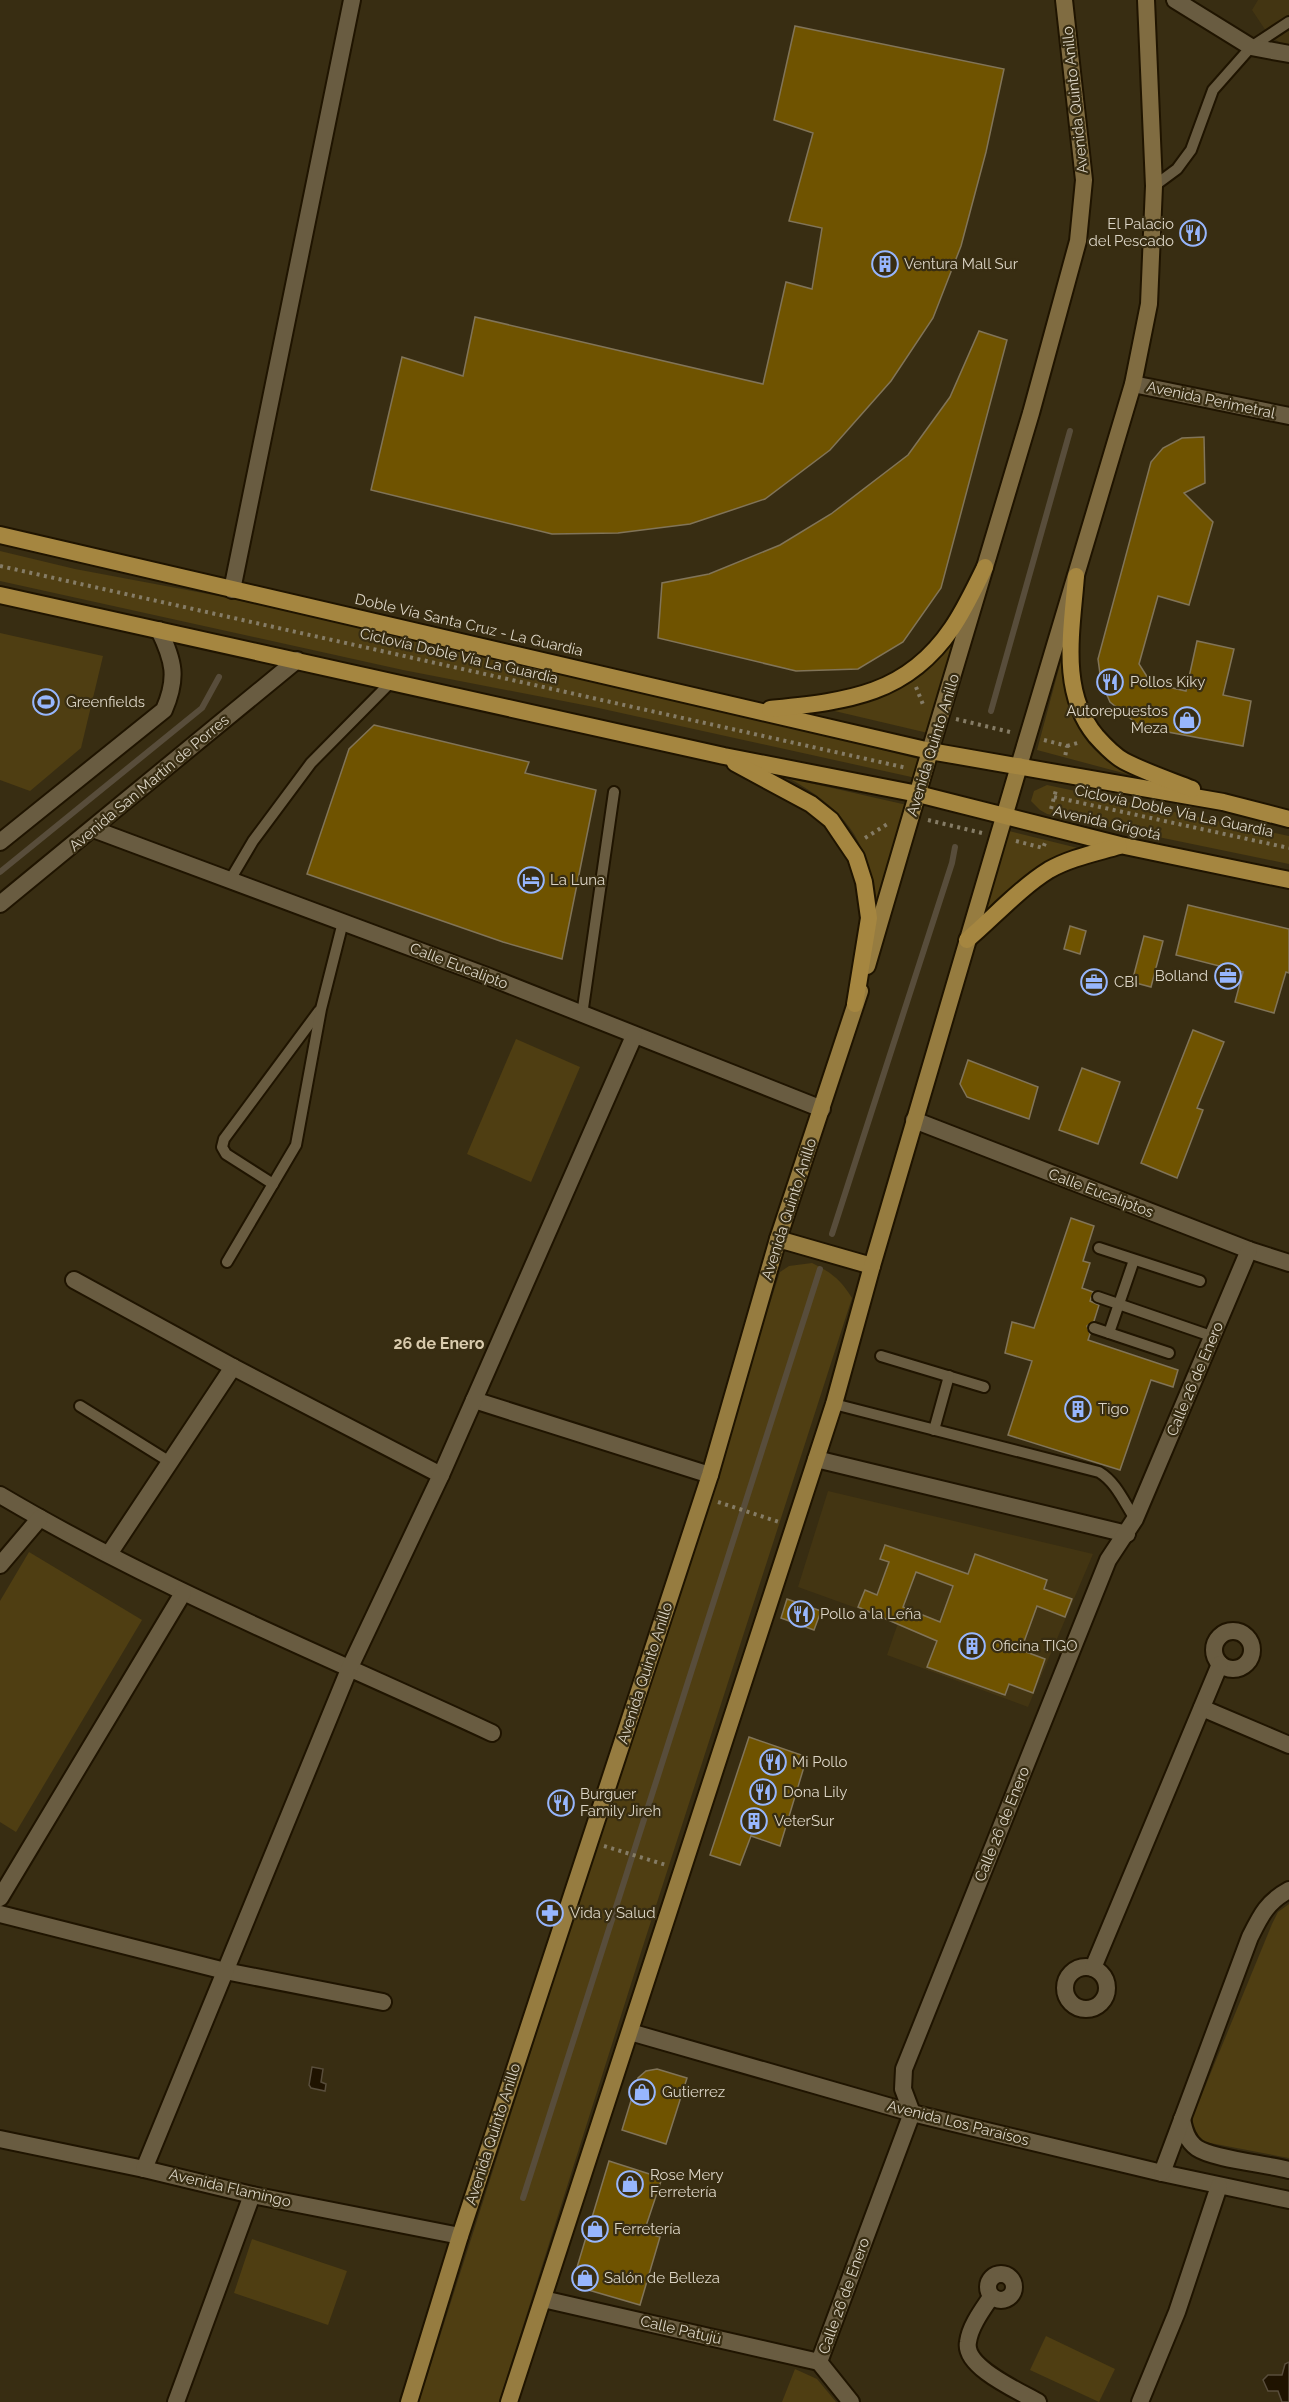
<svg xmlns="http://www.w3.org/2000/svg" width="1289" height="2402" font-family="Raleway,sans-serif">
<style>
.built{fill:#433512}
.green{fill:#4f3e12}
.water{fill:#1f1300;stroke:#584d3b;stroke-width:1.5}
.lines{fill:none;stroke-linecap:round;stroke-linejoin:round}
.stream{stroke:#584d3b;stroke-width:6}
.building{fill:#6f5300;stroke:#817458;stroke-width:1.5;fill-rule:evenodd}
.service-casing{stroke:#1f1400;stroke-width:14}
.minor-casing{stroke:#1f1400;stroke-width:20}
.tertiary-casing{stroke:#1f1400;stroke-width:20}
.secondary-casing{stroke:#1f1400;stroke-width:20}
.primary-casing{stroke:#1f1400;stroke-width:20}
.trunk-casing{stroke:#1f1400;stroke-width:20}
.path{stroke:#857c66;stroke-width:4;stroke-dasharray:3 4.5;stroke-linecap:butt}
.service{stroke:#695c41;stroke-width:10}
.minor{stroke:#695c41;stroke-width:16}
.tertiary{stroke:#695c41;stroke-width:16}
.secondary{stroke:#806c41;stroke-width:16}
.primary{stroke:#967c40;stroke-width:16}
.trunk{stroke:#a58640;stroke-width:16}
.labels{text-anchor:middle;stroke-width:4.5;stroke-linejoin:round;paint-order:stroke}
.street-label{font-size:15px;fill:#dcd5c6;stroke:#382d12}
.poi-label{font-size:15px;fill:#dcd5c6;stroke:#382d12;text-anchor:start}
.neighbourhood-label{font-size:16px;font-weight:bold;fill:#d9cbad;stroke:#382d12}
</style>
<rect width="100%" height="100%" fill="#382d12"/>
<!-- built -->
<g class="built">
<path d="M1258,0H1289V49L1268,34L1252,10Z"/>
<path d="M828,1491L1093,1554L1028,1707L887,1655L898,1623L798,1587Z"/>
</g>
<!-- green -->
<g class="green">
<path d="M0,551L75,569L219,596L487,656L783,724L922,760L916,778L594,707L403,670L0,581Z"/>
<path d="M0,633L103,656L81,748L30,791L0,780Z"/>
<path d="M954,636L928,733L826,709C861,703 901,695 929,669C939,660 946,648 954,636Z"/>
<path d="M1062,657C1065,700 1073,741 1114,764C1126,771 1140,775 1153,781L1037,750Z"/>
<path d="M788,778L907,805L872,932C871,913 871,892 868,873C862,827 826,798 788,778Z"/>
<path d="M1047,785L1289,836V864L1047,814L1040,810L1031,801L1034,791Z"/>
<path d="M1005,830L1090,851C1044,867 1014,876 981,916Z"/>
<path d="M516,1039L580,1067L531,1182L467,1154Z"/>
<path d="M812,1263C831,1272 841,1280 852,1298L643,1946L499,2402H419L780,1272L789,1266Z"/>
<path d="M29,1552L142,1620L16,1832L0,1822V1601Z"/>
<path d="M1289,1904V2158L1205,2142C1196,2136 1192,2127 1193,2116L1272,1924L1278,1912Z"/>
<path d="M252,2239L347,2271L328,2325L234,2293Z"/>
<path d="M1046,2336L1115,2369L1099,2402L1030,2370Z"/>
<path d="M795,2369L817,2379L836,2402H782Z"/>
</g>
<!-- water -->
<g class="water">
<path d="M312,2067L323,2069L321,2082L326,2084L325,2091L311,2088L309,2085Z"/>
<path d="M1289,2362V2402H1282L1278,2391H1268L1263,2380L1268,2375H1282L1285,2364Z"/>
</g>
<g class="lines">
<!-- stream -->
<g class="stream">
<path d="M991,711L1070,431"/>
<path d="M0,872L202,708L219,677"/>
<path d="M832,1234L952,863L955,847"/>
<path d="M523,2198L820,1269"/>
</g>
</g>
<!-- building -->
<g class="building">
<path d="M795,26L1004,69L986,152L961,246L933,318L891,381L830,450L765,499L690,524L618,533L552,534L371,490L402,357L463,376L475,317L763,384L786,282L812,289L822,228L789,221L813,133L774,120Z"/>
<path d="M979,331L1007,340L941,588L903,642L858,669L796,671L658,638L662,583L709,574L780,545L831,514L908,455L950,397Z"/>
<path d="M1204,437L1205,483L1184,493L1213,522L1189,605L1158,596L1139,664L1151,683L1186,691L1197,641L1234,649L1223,695L1251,701L1243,746L1141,727L1110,702L1101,681L1098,659L1151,462L1163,448L1182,438Z"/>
<path d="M374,725L529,762L525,773L596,790L562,959L503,942L307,874L349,749Z"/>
<path d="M1188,905L1289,929V973L1286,972L1274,1013L1235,1002L1243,972L1176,955Z"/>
<path d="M1070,926L1086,931L1080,954L1064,949Z"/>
<path d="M1144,936L1163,941L1151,987L1132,982Z"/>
<path d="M1193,1030L1224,1042L1197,1108L1203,1110L1177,1178L1141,1163Z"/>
<path d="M968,1060L1038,1087L1029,1119L967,1097L960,1084Z"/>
<path d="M1082,1068L1120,1082L1098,1144L1059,1130Z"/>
<path d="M1071,1218L1094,1226L1083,1261L1090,1263L1082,1288L1093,1292L1090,1301L1099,1305L1094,1321L1087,1326L1090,1334L1088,1340L1178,1370L1173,1387L1151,1380L1120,1470L1008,1435L1032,1361L1005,1353L1012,1322L1034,1328Z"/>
<path d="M885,1545L968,1574L975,1554L1047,1580L1044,1589L1072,1599L1065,1617L1037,1606L1021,1650L1045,1659L1033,1693L1009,1684L1005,1695L927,1667L937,1641L858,1607L865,1590L877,1595L889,1562L880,1559ZM916,1572L953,1586L940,1622L903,1607Z"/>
<path d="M787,1599L821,1611L814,1630L781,1618Z"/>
<path d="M749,1737L807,1757L780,1846L751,1836L740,1865L710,1855Z"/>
<path d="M657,2069L687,2078L666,2144L622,2130L638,2078L646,2071Z"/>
<path d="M609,2161L662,2178L644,2232L660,2237L640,2305L585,2289L578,2284L575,2274Z"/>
</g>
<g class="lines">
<!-- service casing -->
<g class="service-casing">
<g id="service">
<path d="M1154,186L1177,169L1191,150L1213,90L1251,47L1289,22"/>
<path d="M230,880L253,841L311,763L392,681"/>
<path d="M582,1015L614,792"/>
<path d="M273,1184L226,1154L222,1147L224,1139L319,1011"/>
<path d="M1099,1248L1200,1281"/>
<path d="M227,1262L296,1145L321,1009L343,922"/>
<path d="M1098,1297L1214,1337"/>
<path d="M1094,1328L1169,1353"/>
<path d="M1109,1333L1134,1260"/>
<path d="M881,1356L984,1387"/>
<path d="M834,1404L1099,1472C1116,1482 1124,1502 1135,1519"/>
<path d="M80,1406L170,1462"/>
<path d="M934,1430L949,1376"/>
</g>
</g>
<!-- minor casing -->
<g class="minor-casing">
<g id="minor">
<path d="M1175,0L1251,47L1289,54"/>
<path d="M1133,384L1289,416"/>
<path d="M232,590L352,0"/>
<path d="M93,829L487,976L822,1109"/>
<path d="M914,1120L1249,1250L1289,1263"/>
<path d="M74,1280L233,1367L441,1475"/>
<path d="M474,1400L710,1475"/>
<path d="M816,1459L1127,1534"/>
<path d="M0,1495C157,1588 327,1656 492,1733"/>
<path d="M109,1554L233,1367"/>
<path d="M0,1565L40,1518"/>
<circle cx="1233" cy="1650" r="19"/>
<path d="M1202,1708L1289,1745"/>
<path d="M0,1898L183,1593"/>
<path d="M0,1914L225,1971L383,2002"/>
<circle cx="1086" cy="1988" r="21"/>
<path d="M1093,1968L1220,1664"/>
<path d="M630,2032L912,2113L1162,2173L1289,2200"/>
<path d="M1182,2119C1184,2130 1187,2141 1197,2148C1213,2159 1267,2164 1289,2170"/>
<path d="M0,2139L144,2169L252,2195L460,2236"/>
<path d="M144,2169L350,1667L441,1475L634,1036"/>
<path d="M1162,2173L1250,1937C1261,1915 1267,1902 1289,1890"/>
<circle cx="1001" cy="2287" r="13"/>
<path d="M991,2297C983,2309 970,2326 968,2342C963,2367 1019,2391 1038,2402"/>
<path d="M543,2299L819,2362"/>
<path d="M819,2362L912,2113L903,2089L904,2069L1108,1560L1135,1519L1249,1250"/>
<path d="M819,2362L851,2402"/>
<path d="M176,2402L252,2195"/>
<path d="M1140,2402L1177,2312L1219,2186"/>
</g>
</g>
<!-- tertiary casing -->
<g class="tertiary-casing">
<g id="tertiary">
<path d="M0,842L164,710C178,678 174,661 159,630"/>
<path d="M0,904L297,660"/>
</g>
</g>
<!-- secondary casing -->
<g class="secondary-casing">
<g id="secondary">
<path d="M930,751L1031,413L1078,241L1084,180L1064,0"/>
<path d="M1019,766L1133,384L1149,304L1154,186L1146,0"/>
</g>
</g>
<!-- primary casing -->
<g class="primary-casing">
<g id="primary">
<path d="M867,966L930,751"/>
<path d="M778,1239L872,1266"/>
<path d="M409,2402L460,2236L710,1475L778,1239L860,991"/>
<path d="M509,2402L834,1404L872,1266L1019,766"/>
</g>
</g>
<!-- trunk casing -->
<g class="trunk-casing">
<g id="trunk">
<path d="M0,535L930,751L1223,802L1289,819"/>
<path d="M1076,576C1072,630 1059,692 1096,736C1104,745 1113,755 1124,761C1145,772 1169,780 1192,789"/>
<path d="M0,595L724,756L918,794L1120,845L1289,880"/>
<path d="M770,709C846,701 906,696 952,628C965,609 975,587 985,567"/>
<path d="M735,763L811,804L831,820L856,857L864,882L869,918L855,1004"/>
<path d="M967,940C993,918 1020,888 1049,870C1070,858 1095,853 1119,846"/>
</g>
</g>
<!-- path -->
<g class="path">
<path d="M0,566L907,768"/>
<path d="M916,687L924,707"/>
<path d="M956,719L1010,732"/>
<path d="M1044,740L1067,746L1065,757"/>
<path d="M1067,746L1081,742"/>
<path d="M1054,797L1289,848"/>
<path d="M1051,809L1056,790"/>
<path d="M928,820L982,833"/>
<path d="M865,838L889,823"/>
<path d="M1016,841L1043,848L1045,843"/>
<path d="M718,1502L779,1522"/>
<path d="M604,1846L666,1865"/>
</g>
<!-- service -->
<use href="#service" class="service"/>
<!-- minor -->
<use href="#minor" class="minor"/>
<!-- tertiary -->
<use href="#tertiary" class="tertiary"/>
<!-- secondary -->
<use href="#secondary" class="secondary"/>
<!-- primary -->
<use href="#primary" class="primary"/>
<!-- trunk -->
<use href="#trunk" class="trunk"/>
</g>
<!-- icons -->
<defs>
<g id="restaurant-ring" transform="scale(1.35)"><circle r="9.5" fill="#382d12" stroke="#97b6fd" stroke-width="1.5"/><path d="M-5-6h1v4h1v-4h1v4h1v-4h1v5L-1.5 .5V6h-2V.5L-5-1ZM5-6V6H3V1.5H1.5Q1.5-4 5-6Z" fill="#97b6fd"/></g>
<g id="building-ring" transform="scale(1.35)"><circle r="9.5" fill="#382d12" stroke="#97b6fd" stroke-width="1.5"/><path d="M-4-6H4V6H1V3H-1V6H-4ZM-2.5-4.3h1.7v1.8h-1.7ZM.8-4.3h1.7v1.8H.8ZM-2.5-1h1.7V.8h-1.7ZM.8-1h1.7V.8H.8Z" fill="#97b6fd"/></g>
<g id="stadium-ring" transform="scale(1.35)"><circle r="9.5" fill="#382d12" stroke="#97b6fd" stroke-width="1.5"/><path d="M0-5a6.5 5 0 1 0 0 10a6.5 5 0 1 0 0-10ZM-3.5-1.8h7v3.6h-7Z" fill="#97b6fd"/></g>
<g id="shop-ring" transform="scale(1.35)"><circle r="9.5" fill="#382d12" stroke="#97b6fd" stroke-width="1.5"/><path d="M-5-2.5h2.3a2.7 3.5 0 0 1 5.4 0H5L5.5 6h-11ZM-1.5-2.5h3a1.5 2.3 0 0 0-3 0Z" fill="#97b6fd"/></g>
<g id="hotel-ring" transform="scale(1.35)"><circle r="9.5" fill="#382d12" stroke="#97b6fd" stroke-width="1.5"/><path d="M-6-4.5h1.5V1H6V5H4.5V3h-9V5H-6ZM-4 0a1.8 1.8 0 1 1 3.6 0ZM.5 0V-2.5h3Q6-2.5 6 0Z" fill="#97b6fd"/></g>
<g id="office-ring" transform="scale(1.35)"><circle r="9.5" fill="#382d12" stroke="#97b6fd" stroke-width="1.5"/><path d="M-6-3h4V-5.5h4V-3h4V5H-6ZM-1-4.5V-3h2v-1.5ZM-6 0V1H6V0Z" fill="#97b6fd"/></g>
<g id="pharmacy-ring" transform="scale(1.35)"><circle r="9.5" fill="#382d12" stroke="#97b6fd" stroke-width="1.5"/><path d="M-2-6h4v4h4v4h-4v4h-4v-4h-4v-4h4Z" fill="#97b6fd"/></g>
</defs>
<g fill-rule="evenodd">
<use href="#restaurant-ring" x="1193" y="233"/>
<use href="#building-ring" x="885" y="264"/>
<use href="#restaurant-ring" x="1110" y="682"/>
<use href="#stadium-ring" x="46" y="702"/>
<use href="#shop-ring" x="1187" y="720"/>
<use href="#hotel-ring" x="531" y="880"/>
<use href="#office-ring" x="1228" y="976"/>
<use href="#office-ring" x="1094" y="982"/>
<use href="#building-ring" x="1078" y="1409"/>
<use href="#restaurant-ring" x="801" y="1614"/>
<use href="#building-ring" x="972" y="1646"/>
<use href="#restaurant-ring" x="773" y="1762"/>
<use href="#restaurant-ring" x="763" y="1792"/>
<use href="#restaurant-ring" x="561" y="1803"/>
<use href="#building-ring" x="754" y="1821"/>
<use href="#pharmacy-ring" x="550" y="1913"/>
<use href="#shop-ring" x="642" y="2092"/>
<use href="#shop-ring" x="630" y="2184"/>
<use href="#shop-ring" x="595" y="2229"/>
<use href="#shop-ring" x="585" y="2278"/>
</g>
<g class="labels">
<!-- street labels -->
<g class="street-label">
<text transform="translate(1075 100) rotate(-96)" y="5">Avenida Quinto Anillo</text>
<text transform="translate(1211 400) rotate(12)" y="5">Avenida Perimetral</text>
<text transform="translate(469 625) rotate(13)" y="5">Doble Vía Santa Cruz - La Guardia</text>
<text transform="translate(459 656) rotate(13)" y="5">Ciclovía Doble Vía La Guardia</text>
<text transform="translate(933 745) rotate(-73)" y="5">Avenida Quinto Anillo</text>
<text transform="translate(149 783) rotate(-40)" y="5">Avenida San Martín de Porres</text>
<text transform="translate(1174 811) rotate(12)" y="5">Ciclovía Doble Vía La Guardia</text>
<text transform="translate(1107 823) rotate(13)" y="5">Avenida Grigotá</text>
<text transform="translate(459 966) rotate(21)" y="5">Calle Eucalipto</text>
<text transform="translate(1101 1193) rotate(21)" y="5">Calle Eucaliptos</text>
<text transform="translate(789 1209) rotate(-72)" y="5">Avenida Quinto Anillo</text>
<text transform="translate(1195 1379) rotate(-67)" y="5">Calle 26 de Enero</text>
<text transform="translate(645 1673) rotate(-72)" y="5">Avenida Quinto Anillo</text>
<text transform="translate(1002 1824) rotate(-68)" y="5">Calle 26 de Enero</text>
<text transform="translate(958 2123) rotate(14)" y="5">Avenida Los Paraísos</text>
<text transform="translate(493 2134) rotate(-72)" y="5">Avenida Quinto Anillo</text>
<text transform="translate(230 2188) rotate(13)" y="5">Avenida Flamingo</text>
<text transform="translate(844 2296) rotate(-70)" y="5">Calle 26 de Enero</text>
<text transform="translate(681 2330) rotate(13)" y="5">Calle Patujú</text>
</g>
<!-- poi labels -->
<g class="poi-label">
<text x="1174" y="229" text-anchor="end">El Palacio<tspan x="1174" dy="17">del Pescado</tspan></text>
<text x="904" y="269">Ventura Mall Sur</text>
<text x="1130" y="687">Pollos Kiky</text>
<text x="66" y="707">Greenfields</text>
<text x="1168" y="716" text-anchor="end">Autorepuestos<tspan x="1168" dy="17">Meza</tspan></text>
<text x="550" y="885">La Luna</text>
<text x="1208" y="981" text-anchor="end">Bolland</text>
<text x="1114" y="987">CBI</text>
<text x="1098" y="1414">Tigo</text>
<text x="820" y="1619">Pollo a la Leña</text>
<text x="992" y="1651">Oficina TIGO</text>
<text x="792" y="1767">Mi Pollo</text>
<text x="783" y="1797">Dona Lily</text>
<text x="580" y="1799">Burguer<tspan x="580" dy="17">Family Jireh</tspan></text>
<text x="774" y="1826">VeterSur</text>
<text x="570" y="1918">Vida y Salud</text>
<text x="662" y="2097">Gutierrez</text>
<text x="650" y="2180">Rose Mery<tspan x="650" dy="17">Ferretería</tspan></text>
<text x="614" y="2234">Ferretería</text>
<text x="604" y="2283">Salón de Belleza</text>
</g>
<!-- neighbourhood labels -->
<g class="neighbourhood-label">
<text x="439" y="1349">26 de Enero</text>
</g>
</g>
</svg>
